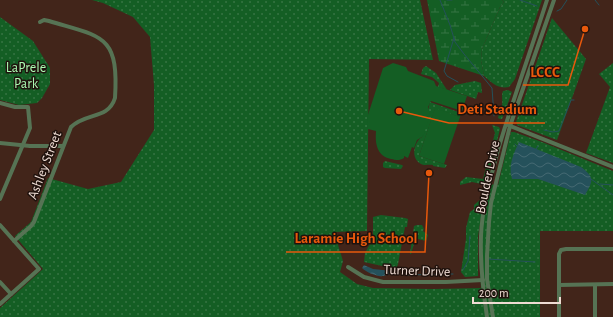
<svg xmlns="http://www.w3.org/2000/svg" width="613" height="317" font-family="'Alegreya Sans',sans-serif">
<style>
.grass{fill:url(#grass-dots)}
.wetland{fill:url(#wetland-marsh)}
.garden{fill:#145e24}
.water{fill:url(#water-waves)}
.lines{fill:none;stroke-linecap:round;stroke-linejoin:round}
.stream{stroke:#25515b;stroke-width:1}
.minor{stroke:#567354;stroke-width:4}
.labels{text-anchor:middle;stroke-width:3;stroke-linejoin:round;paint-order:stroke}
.park-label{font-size:14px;fill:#abfbb2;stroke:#1f120d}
.street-label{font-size:14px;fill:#efdcd4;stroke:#1f120d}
.leader{fill:none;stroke:#e8590c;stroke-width:1.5}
.callout-dot{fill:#e8590c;stroke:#1f120d;stroke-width:1.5}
.callout-label{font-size:15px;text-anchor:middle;font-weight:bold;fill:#e8590c;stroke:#1f120d;stroke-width:3;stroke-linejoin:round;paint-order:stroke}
</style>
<defs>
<pattern id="grass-dots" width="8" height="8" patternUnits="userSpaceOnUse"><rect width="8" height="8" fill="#145e24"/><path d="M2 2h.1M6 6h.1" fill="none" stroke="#367443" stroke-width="1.8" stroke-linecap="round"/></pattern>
<pattern id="wetland-marsh" width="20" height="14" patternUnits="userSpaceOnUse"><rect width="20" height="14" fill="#145e24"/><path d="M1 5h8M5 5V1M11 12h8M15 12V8" fill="none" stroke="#367443"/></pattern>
<pattern id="water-waves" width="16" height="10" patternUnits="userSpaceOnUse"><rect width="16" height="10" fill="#25515b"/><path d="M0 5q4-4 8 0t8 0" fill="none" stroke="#456972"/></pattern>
</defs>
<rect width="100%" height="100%" fill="#42251a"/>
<!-- grass -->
<g class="grass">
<path d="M92,0H420L433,60L369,59L367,231L334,232L343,261L340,272L357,284L373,288L433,289L481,288L479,257V237L488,184L498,185L511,132H514L542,142L613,171V231H540V317H0V308L43,269L15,236L31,222L48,178L88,189L121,182L154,130V85L150,37L133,17L103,3Z"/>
<path d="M502,0H542L515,79L509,87C498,89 492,83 484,76L481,60L482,49L500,7L504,2Z"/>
<path d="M0,17L33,41L50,68V84L42,98L37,103L19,105L0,100Z"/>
<path d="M552,18L586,59L557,140L517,125V122H516Z"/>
<path d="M613,63V163L586,153L610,87L599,74Z"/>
<path d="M426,66L436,73L447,90L438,87L439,83L432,77L421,74L423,68Z"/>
<path d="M475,81L481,83L482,93L478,92L476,99L450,90L455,85Z"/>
<path d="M508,90L512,92L502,119H500L498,118C499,113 501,109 502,105C503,100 501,96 503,91Z"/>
<path d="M430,102L461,113L460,117L435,109L419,156L447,165L445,168L433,166V165C428,164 425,166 421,164C410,158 414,142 422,137Z"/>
<path d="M492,125L499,127L500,129L486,185L472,182L460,185V182L466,177L483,179L495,133Z"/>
<path d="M385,161L402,165L403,166L401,169L385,168L383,167V163Z"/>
<path d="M483,192H485L478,236V276L465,277L461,272L466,239V228L470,212L474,209V205L481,199Z"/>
<path d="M381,215L405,218L408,219L407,227H405L398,264L396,269L364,262L365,253L373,238V217Z"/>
<path d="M417,225H422L424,229L423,231L428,235L426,241L418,239L415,240L411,254H410L414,226Z"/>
</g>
<!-- wetland -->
<path class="wetland" d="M427,0H502L504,2L500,7L482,49L481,60L484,76L439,61Z"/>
<!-- garden -->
<g class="garden">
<path d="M393,63L406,67L408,71L434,81L436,86L467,96L462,111L431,101L428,107L430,114L424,134L422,137L417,140L414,148L412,147L408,158L404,156V158C399,161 396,160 391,159C377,156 375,144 376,131L368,129L367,118L383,68Z"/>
<path d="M435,108L460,117L444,164L419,156Z"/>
</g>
<!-- water -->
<g class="water">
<path d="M519,142L581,167C594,177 594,180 585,195L538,179H512C508,165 513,155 519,142Z"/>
<path d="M364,265L373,269L392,271L394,274L393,275C388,273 388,275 383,276C377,277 366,272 362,268Z"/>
</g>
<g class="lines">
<!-- stream -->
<g class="stream">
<path d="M440,0L450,25L455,42L464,54L492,88L494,116"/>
<path d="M447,0H452"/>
<path d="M520,0L537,6"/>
<path d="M595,0L599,5"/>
<path d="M557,11L561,9L567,0"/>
<path d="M454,38L444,71L447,76L458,82"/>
<path d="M544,130L553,132L559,131L571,100H574"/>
<path d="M515,144L517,146"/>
<path d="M536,149L538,146"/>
<path d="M591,179L613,195"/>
<path d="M600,184L613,185"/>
<path d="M488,259L535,262"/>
<path d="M463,270L468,261L470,236"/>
<path d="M406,275L453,274"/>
</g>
<!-- minor -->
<g class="minor">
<path d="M0,103L15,107H28L30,128L0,199"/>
<path d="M508,125L613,167"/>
<path d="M0,143L30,146H63"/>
<path d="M0,225L39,269L0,304"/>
<path d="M14,241L31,226L34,222L71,127C86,112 108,120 115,98C119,34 102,37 49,21L44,20L40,22"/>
<path d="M348,267L364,277L383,282H446L483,280"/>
<path d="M0,282L11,294"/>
<path d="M559,285L613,284"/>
<path d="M487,317C483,290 480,263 481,236C482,207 491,177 498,150C513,99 531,50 547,0"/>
<path d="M493,317L487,279V256L489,222L491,203L510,126L554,0"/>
<path d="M559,317V254L561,250L566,249H613"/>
<path d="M595,317V285"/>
</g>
</g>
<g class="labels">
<!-- park labels -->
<g class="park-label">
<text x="26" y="72">LaPrele<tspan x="26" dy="16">Park</tspan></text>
</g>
<!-- street labels -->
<g class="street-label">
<text transform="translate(44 165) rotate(-69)" y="5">Ashley Street</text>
<text transform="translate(487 177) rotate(-78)" y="5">Boulder Drive</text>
<text transform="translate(417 270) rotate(2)" y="5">Turner Drive</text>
</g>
</g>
<!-- callouts -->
<path class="leader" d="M585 29L568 85H523M399 111L449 123H545M429 173L425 252H286"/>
<g class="callout-dot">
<circle cx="585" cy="29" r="4"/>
<circle cx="399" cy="111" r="4"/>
<circle cx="429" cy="173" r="4"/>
</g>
<g class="callout-label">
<text x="545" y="77">LCCC</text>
<text x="497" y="114">Deti Stadium</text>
<text x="356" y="243">Laramie High School</text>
</g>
<!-- scale -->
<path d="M473 297v6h87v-6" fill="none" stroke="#efdcd4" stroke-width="2"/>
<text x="479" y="297" font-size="12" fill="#efdcd4" stroke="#1f120d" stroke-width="3" paint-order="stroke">200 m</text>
</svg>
